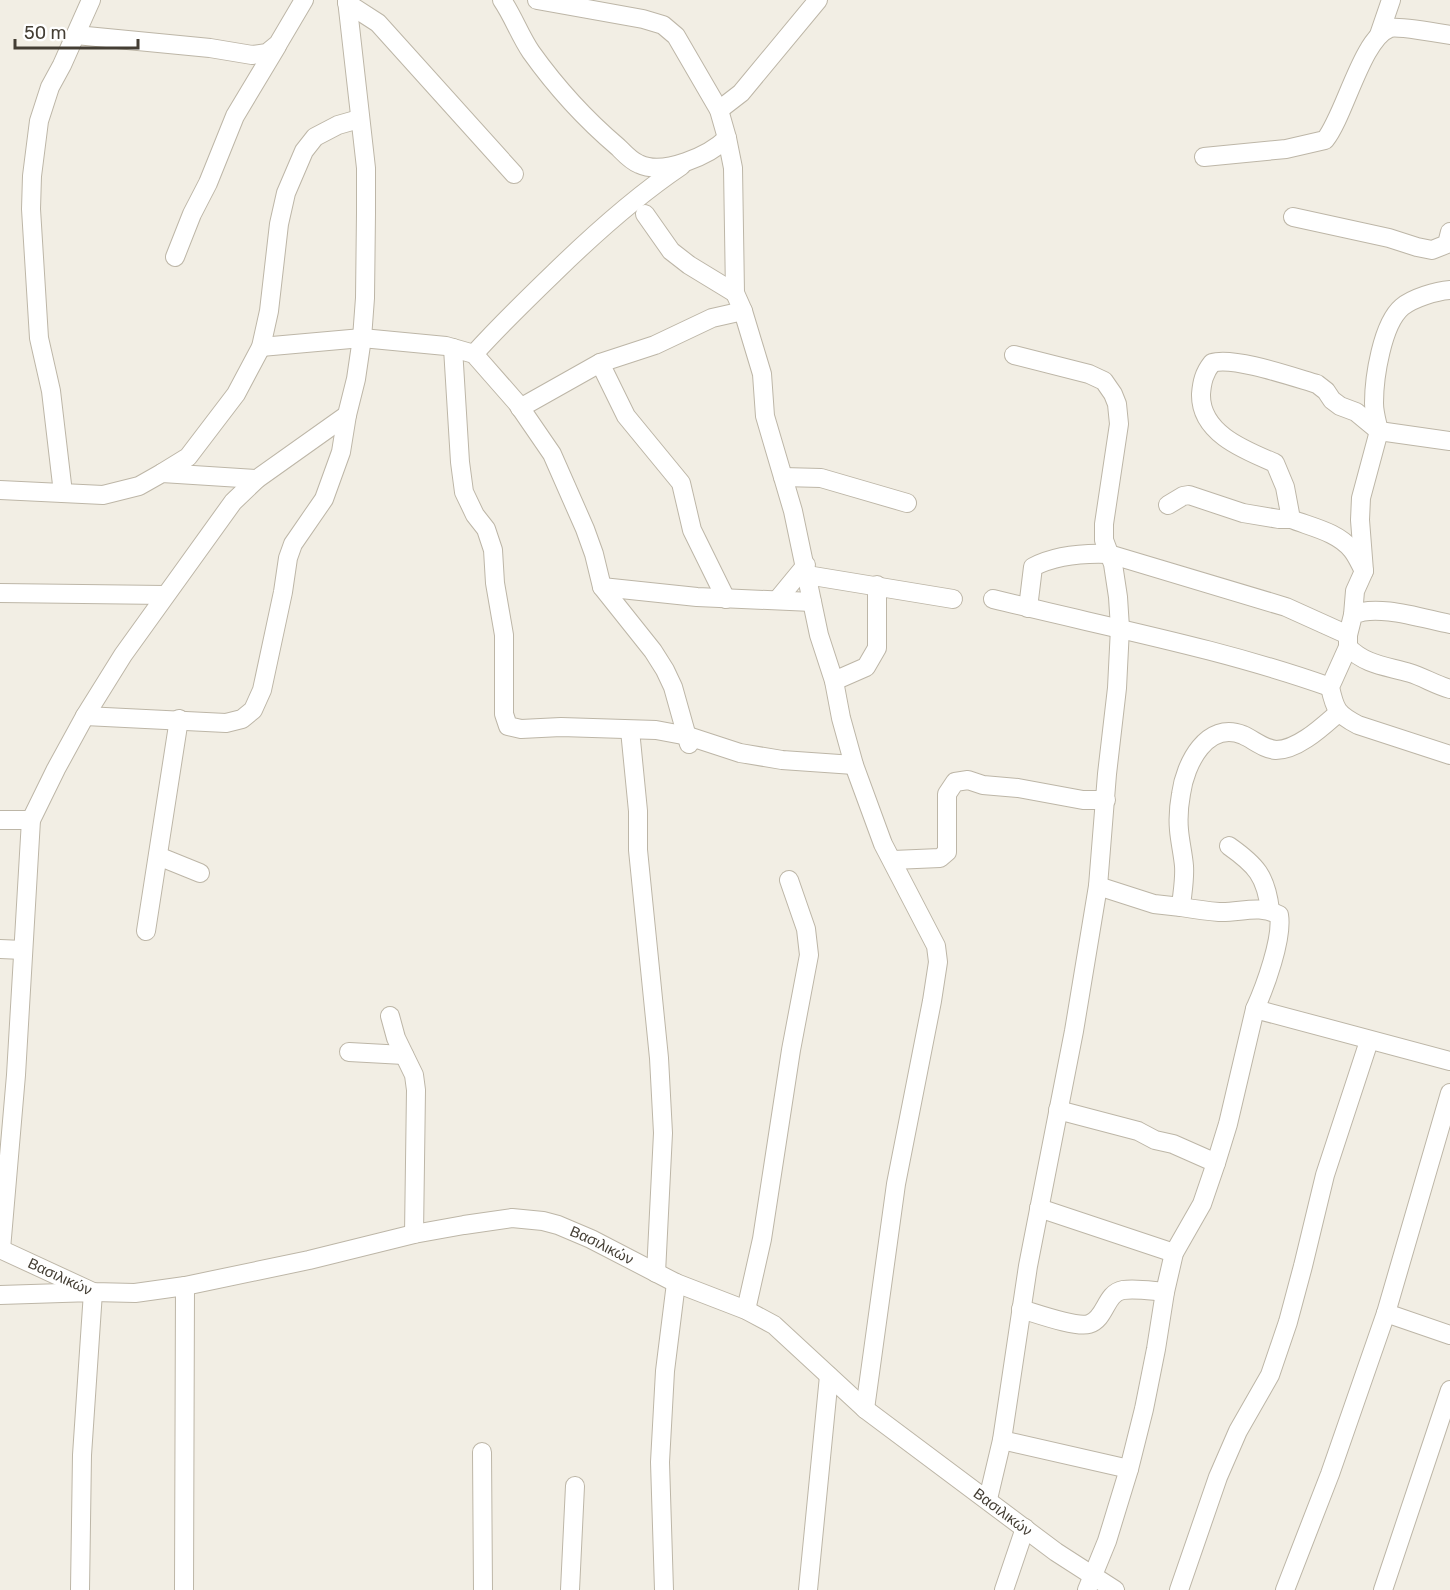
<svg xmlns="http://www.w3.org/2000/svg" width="1450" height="1590" font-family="Rubik,sans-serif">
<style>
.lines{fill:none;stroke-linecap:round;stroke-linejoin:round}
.minor-casing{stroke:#bdb6a7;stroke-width:20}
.minor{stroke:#fff;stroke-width:18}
.labels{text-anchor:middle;stroke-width:5;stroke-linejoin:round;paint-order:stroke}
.street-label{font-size:15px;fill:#443e34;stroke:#fff}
</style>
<rect width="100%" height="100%" fill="#f2eee4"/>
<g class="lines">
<!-- minor casing -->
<g class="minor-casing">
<g id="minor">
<path d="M502,0C513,16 520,36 531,52C556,87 585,119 618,147C624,153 631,161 639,164C664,176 710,155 727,138"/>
<path d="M537,0L643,19L663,25L676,36L719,110L727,138L733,168L735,293L743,311L762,374L765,416L793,511L819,635L834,681L841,718L854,765L883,844L936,946L938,962L932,1001L896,1184L865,1409"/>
<path d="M347,3L378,23L514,174"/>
<path d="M76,35L210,48L252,55L267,53L278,44L304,0"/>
<path d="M1379,35L1391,0"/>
<path d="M719,110L741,93L818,0"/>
<path d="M1204,157L1286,149L1325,140C1345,115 1362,38 1390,28C1398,26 1439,33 1450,35"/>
<path d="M645,214L671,251L689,265L735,293"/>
<path d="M1293,217L1389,238L1417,247L1432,250L1447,244L1450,232"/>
<path d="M175,257L192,214L208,183L235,116L277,46"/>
<path d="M261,347L362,338L446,346L474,354L517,403L552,454L585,529L594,554L602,587L653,651L665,670L673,687L689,744"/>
<path d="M453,348L460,462L464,492L475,515L486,529L493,550L495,583L504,635V714L508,726L521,729L561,727L656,730L688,736L740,753L782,760L854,765"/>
<path d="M474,354C500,325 527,299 555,272C595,233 635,197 681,166"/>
<path d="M600,363L626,416L681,483L692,530L726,599"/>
<path d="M520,408L600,363L655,345L712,318L743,311"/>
<path d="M1379,431C1377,422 1374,413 1374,403C1374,378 1382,324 1402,307C1413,298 1436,291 1450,290"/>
<path d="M162,473L188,457L236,394L261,347L269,311L279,224L286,193L304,151L315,137L338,125L359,119"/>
<path d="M783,477L821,478L907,503"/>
<path d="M0,490L103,495L139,486L162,473L257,479"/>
<path d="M63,493L51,391L39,338L31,209L32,176L39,121L50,87L62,65L91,0"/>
<path d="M1168,505L1183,496L1189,495L1243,513L1279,519H1291"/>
<path d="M1364,571C1360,564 1357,556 1352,550C1338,532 1311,527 1291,519L1285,487L1275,463C1244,450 1200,433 1201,394C1202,382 1204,373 1212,363C1233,356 1293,377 1317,384L1326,391L1332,400L1340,406L1356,412L1379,431"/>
<path d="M807,575L953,599"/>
<path d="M602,587L697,597L812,602"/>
<path d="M0,593L165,595"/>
<path d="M778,599L806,565"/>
<path d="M993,599C1106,627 1220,648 1330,687"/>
<path d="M1028,608L1033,567C1056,555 1084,553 1109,554L1286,607L1348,635"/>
<path d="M1353,615L1355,591L1364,571L1360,520L1361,498L1379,431L1450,441"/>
<path d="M1450,624C1424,619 1376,603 1353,615L1348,635V647L1330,687C1335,710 1337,714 1358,725L1450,755"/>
<path d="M1348,647C1365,665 1387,666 1410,673C1423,677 1436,685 1450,689"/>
<path d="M834,681L866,667L877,648V585"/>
<path d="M1338,713C1323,726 1298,750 1276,750C1264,749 1254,740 1243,735C1207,720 1185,764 1181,794C1179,805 1178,819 1179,830C1180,842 1183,854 1184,866C1185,880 1182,894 1181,907C1193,909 1206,911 1219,912C1240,913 1259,904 1279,915C1283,938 1265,987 1255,1009L1450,1061"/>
<path d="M85,716L226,723L242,719L253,710L262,690L283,592L288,558L293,544L324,499L341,452L347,415"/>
<path d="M630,730L638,811V850L659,1058L663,1133L656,1273"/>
<path d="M0,820H31"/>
<path d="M1229,846C1256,865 1266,876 1270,910"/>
<path d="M158,856L200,873"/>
<path d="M893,860L940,858L947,852V794L955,782L968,780L983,785L1018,788L1083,800H1106"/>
<path d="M1098,886L1154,904L1181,907"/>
<path d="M146,931L179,719"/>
<path d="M0,949L23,950"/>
<path d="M390,1016L396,1038L414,1075L416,1090L414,1234"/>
<path d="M349,1052L404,1055"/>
<path d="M1058,1110L1138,1131L1155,1140L1173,1144L1216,1163"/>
<path d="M1039,1208L1174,1253"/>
<path id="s1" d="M0,1249L93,1292L135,1293L185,1286L309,1260L414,1234L464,1225L512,1218L543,1221L558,1225L591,1239L676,1283L746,1310L774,1325L865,1409L1056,1552L1115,1590"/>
<path d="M1,1249L16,1075L31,820L56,769L85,716L123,655L233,502L257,479L347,415L356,379L362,338L365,298L366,213V168L347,0"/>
<path d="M0,1295L93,1292L82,1455L80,1590"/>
<path d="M1021,1309C1035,1313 1076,1328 1089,1324C1106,1319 1105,1293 1123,1290C1136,1288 1152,1291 1165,1292"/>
<path d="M746,1310L762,1239L791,1050L809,955L806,929L789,880"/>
<path d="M1386,1313L1450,1335"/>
<path d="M1002,1440L1129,1469"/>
<path d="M482,1452L483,1590"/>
<path d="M988,1499L1002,1440L1028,1266L1074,1031L1098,886L1107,774L1117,688L1120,628L1118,597L1113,564L1104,540V524L1119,424L1117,404L1113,394L1104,381L1089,374L1014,355"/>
<path d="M184,1590L185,1286"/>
<path d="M570,1590L575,1486"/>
<path d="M664,1590L660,1462L665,1371L676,1283"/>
<path d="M808,1590L829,1376"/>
<path d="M1004,1590L1025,1528"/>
<path d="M1087,1590L1107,1541L1129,1469L1144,1409L1156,1349L1165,1292L1174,1253L1202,1204L1216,1163L1228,1124L1255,1009"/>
<path d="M1179,1590L1218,1477L1238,1431L1270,1375L1288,1322L1303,1266L1325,1175L1369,1041"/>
<path d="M1285,1590L1330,1474L1386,1313L1450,1093"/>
<path d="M1383,1590L1450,1390"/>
</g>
</g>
<!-- minor -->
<use href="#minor" class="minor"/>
</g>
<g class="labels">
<!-- street labels -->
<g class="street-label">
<text dy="5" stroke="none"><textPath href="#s1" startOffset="624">Βασιλικών</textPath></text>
<text dy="5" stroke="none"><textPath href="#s1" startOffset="66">Βασιλικών</textPath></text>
<text dy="5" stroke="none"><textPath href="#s1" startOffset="1110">Βασιλικών</textPath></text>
</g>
</g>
<!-- scale -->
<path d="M15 39v9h123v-9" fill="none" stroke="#443e34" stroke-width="3"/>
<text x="24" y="39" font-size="18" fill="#443e34" stroke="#ffffff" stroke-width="4.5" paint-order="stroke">50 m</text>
</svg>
